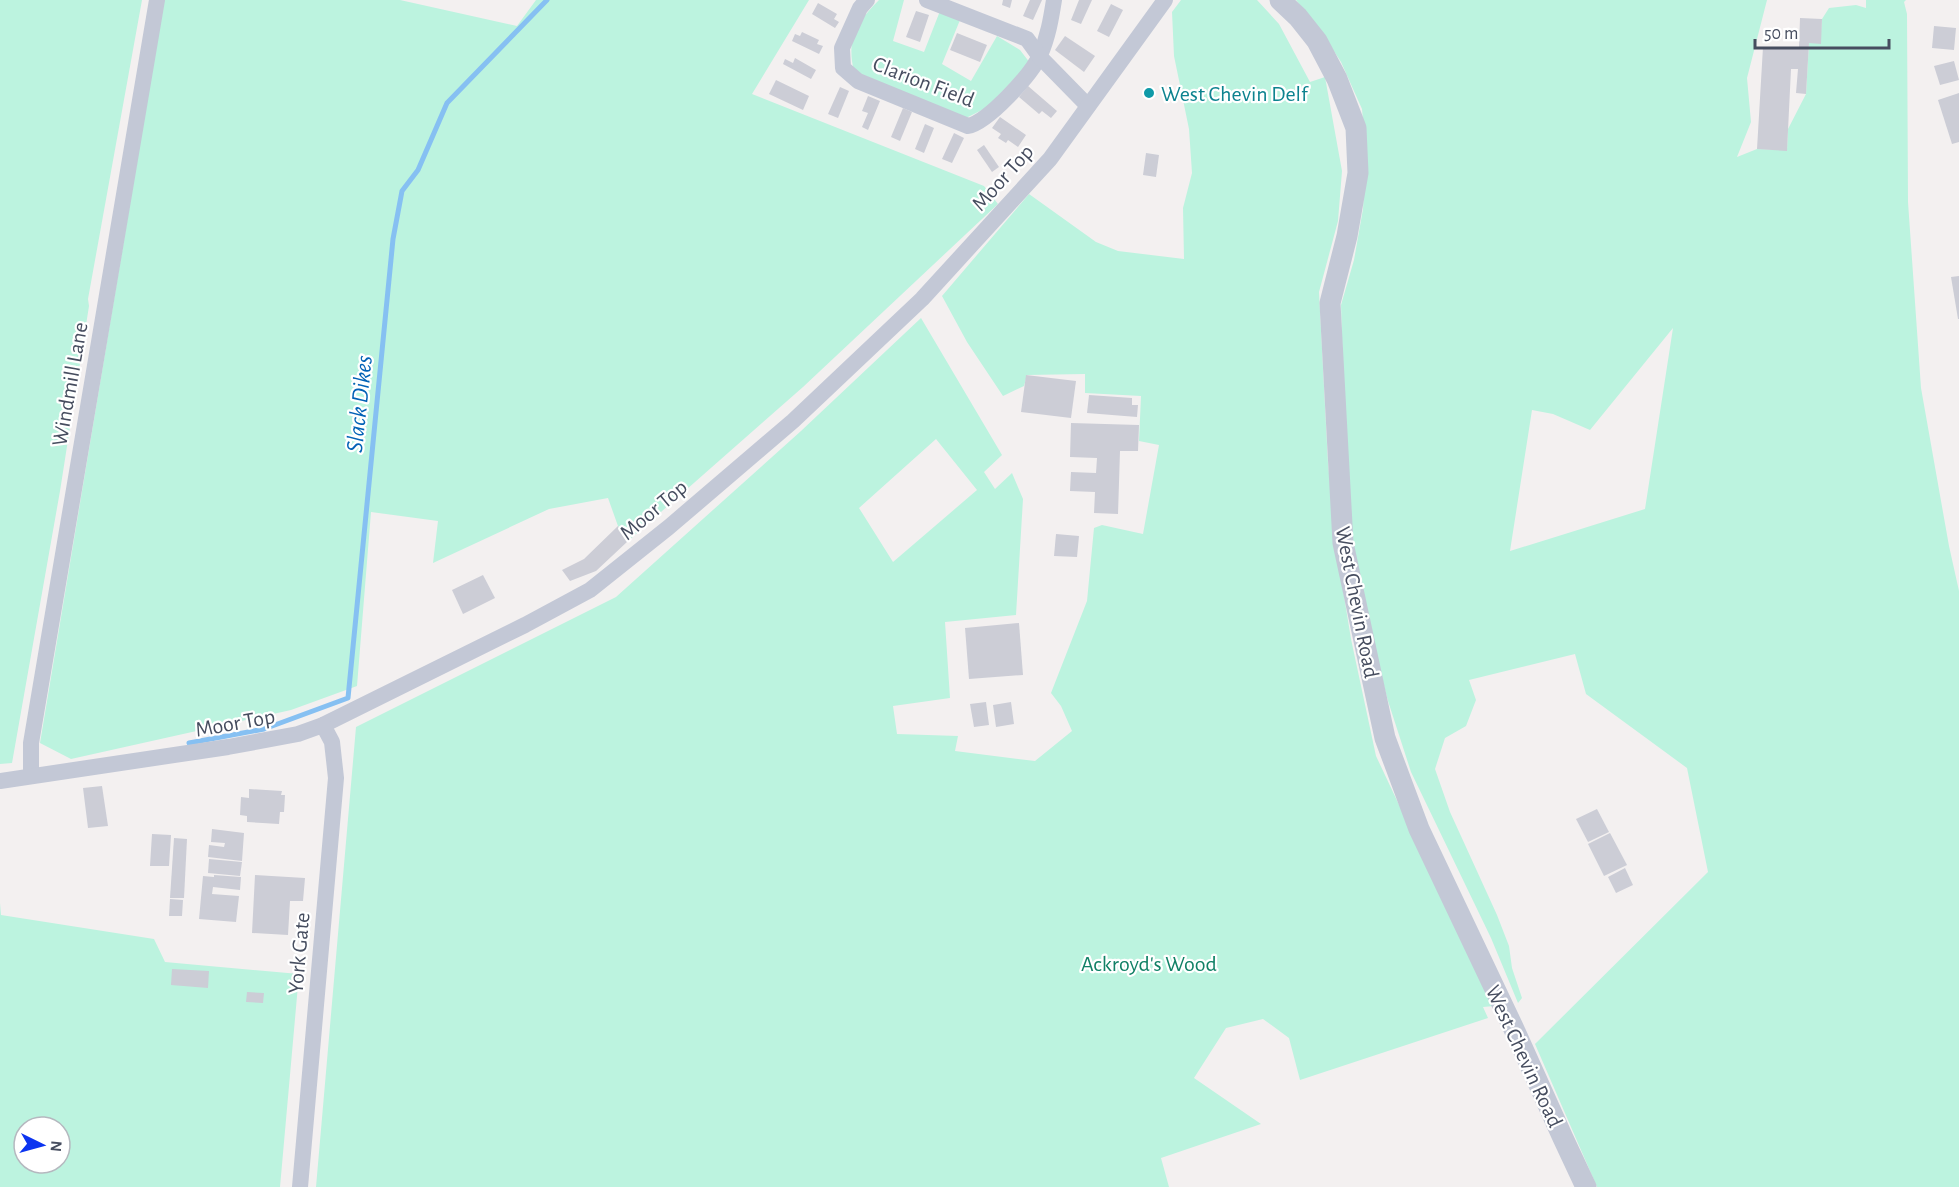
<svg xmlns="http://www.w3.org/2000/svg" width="1959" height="1187" font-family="'Alegreya Sans',sans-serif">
  <rect width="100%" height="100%" fill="#f3f0f0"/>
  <g fill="#bcf3df" fill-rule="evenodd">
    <path d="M0,0H142L88,299L89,306L60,491L12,763L0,764Z"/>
    <path d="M164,0H400L517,26L536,0H809L752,94L984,186L998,204L803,387L628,541L618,526L608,498L549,509L433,563L438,521L371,512L357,686L291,710L71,759L40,743Z"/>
    <path d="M879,0H904L893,41L924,52L940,11L960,20L942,64L971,81L997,36L1020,50L1030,63L986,108L964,119L854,71C846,40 857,22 879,0Z"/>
    <path d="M1181,0H1257L1279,24L1310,82L1325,77L1342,171L1338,221L1319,292L1328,463L1336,547L1351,639L1376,756L1494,1006L1483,1007L1488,1018L1300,1080L1289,1038L1263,1019L1226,1028L1194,1078L1261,1124L1161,1158L1169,1187H316L356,727L616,597L801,431L921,318L1002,455L984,472L995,489L1012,473L1023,499L1016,615L945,622L950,698L893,706L897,734L958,736L955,751L1035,761L1072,731L1061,706L1051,693L1087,601L1094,528L1102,525L1143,534L1159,445L1139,441L1141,396L1085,393V374L1027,375L1024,386L1003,396L967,342L942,296L1029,194L1096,242L1118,251L1184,259L1183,208L1192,173L1189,129L1174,56L1172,12ZM936,439L977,490L893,562L859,508Z"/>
    <path d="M1296,0H1767L1747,78L1751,122L1737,157L1757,149L1787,150L1788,129L1806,94L1809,43H1820L1822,19L1829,8L1856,5L1866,8V0H1906L1904,2L1907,14L1908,202L1921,388L1949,546L1959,591V1187H1597L1535,1044L1708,872L1687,768L1586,694L1575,654L1469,680L1476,700L1466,726L1445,738L1435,769L1450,812L1497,915L1509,946L1512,968L1522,998L1518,1003L1491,938L1411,772L1388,701L1357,582L1348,537L1341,305L1354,260L1363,209L1366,155L1362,109L1341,62L1322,33ZM1673,328L1645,509L1510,551L1532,410L1553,414L1590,430Z"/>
    <path d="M0,903L1,915L154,939L165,962L299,974L280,1187H0ZM24,1127H60V1163H24Z"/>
  </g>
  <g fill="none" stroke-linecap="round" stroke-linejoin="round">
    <path stroke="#86c0f2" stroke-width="5" d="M189,743L264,729L348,698L393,239L402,191L418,170L447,103L547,0"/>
  </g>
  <g fill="#cccdd6">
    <path d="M1003,0H1012L1010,8L1002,5Z"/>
    <path d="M1030,0H1042L1033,20L1023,16Z"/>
    <path d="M1079,0H1092L1081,24L1071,20Z"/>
    <path d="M818,3L837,14L834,19L839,22L835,28L812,14Z"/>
    <path d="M1111,4L1123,10L1109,37L1097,31Z"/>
    <path d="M916,11L929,15L920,42L906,37Z"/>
    <path d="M1800,18L1822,19L1821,44L1809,43L1806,94L1796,93L1798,69H1791L1787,151L1757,149L1763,47L1799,48Z"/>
    <path d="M1934,26L1956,28L1954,50L1932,48Z"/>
    <path d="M802,32L819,40L817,44L823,46L819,54L792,41L795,34L800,36Z"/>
    <path d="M957,33L987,45L980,62L950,50Z"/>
    <path d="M1065,36L1095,56L1084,72L1055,50Z"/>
    <path d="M795,58L816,70L811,79L783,64L785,59L793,63Z"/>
    <path d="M1954,61L1959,80L1940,85L1934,66Z"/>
    <path d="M776,80L809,96L803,110L769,94Z"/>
    <path d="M1028,86L1057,111L1051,118L1042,111L1039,114L1019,97Z"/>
    <path d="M840,87L849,91L838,118L828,114Z"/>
    <path d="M1959,93V142L1952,144L1938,100Z"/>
    <path d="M868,96L880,101L868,130L862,127L868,113L862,111Z"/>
    <path d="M903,108L912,112L900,141L891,137Z"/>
    <path d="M1000,117L1026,135L1018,147L1008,140L1006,143L998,138L1001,134L992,128Z"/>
    <path d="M925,124L934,128L924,153L915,149Z"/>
    <path d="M954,133L964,138L952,163L942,159Z"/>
    <path d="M984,145L999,167L992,172L977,150Z"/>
    <path d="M1146,153L1159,155L1156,177L1143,175Z"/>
    <path d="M1959,276V319H1958L1951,277Z"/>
    <path d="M1026,375L1076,381L1071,418L1021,412Z"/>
    <path d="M1089,395L1132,398V405H1138L1137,417L1087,413Z"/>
    <path d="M1071,423L1139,425L1138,451H1120L1118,514L1094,513L1095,492L1070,491L1071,472L1096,473L1097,458L1070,457Z"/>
    <path d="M618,526L628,541L596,571L570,581L562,570L584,559Z"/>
    <path d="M1056,534L1079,536L1077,557L1054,556Z"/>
    <path d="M483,575L495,598L463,614L452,590Z"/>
    <path d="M1019,623L1023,675L969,679L965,628Z"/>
    <path d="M986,702L989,725L974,727L970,704Z"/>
    <path d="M1011,702L1014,724L996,727L993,705Z"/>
    <path d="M102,786L108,826L88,828L83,788Z"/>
    <path d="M249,789L282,791L281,795H285L284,812H280L279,824L247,822V816L240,815L241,797L249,798Z"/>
    <path d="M1597,809L1609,832L1588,842L1576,819Z"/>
    <path d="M212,829L244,833L242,861L208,857L209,845L224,847L225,843L211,842Z"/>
    <path d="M1610,833L1627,865L1604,876L1588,844Z"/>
    <path d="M152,834L171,835L169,866H150Z"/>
    <path d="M174,838L187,839L184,898H170Z"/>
    <path d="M209,859L242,862L240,876L208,873Z"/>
    <path d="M1625,868L1633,885L1616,893L1608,877Z"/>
    <path d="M214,875L241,877L240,890L213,887L212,894L239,896L236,922L199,919L203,876L214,877Z"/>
    <path d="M255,875L305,878L303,901H290L288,935L252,933Z"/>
    <path d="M170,899L183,900L182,916H169Z"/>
    <path d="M172,969L209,971L208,988L171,985Z"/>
    <path d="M247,992L264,993L263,1003L246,1002Z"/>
  </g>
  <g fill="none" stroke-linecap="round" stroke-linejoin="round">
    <g stroke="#c3c8d6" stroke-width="16">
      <path d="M867,0L860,8L842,48L843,68L858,81L968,126C988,122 1032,74 1040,55C1048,37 1051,19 1054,0"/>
      <path d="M927,0L1027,39L1040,57L1088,106"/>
      <path d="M31,776V743L157,0"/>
      <path d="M0,781L228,747L298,734L323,725L525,625L590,590L669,527L793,421L922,299L1050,159L1165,0"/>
      <path d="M300,1187L336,778L332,742L323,725"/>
    </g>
    <path stroke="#c3c8d6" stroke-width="21" d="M1280,0L1298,17L1317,41L1337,79L1356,128L1358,173L1347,236L1330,303L1343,543L1385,738L1419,829L1513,1027L1563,1138L1586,1187"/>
  </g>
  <circle fill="#0f9aa8" stroke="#fff" stroke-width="2" cx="1149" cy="93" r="6"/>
  <g text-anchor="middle" stroke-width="4.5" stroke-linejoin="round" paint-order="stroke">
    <g font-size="22" fill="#464d5f" stroke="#fff">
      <text transform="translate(924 81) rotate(21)" y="8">Clarion Field</text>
      <text transform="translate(1002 177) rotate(-48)" y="8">Moor Top</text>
      <text transform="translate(69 384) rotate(-80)" y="8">Windmill Lane</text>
      <text transform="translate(653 509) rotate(-40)" y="8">Moor Top</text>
      <text transform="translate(1358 602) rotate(79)" y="8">West Chevin Road</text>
      <text transform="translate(235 722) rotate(-10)" y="8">Moor Top</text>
      <text transform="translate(298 953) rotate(-85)" y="8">York Gate</text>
      <text transform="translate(1525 1056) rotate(65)" y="8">West Chevin Road</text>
    </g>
    <g font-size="22" fill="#0d838f" stroke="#fff" text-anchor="start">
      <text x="1161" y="101">West Chevin Delf</text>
    </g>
    <g font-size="22" fill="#118166" stroke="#fff">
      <text x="1149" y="971">Ackroyd's Wood</text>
    </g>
    <g font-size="24" font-style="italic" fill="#0262b6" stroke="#fff">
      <text transform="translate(359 404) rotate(-84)" y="8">Slack Dikes</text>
    </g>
  </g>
  <g transform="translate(42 1145) rotate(95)"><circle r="28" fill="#ffffff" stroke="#b5b8bf" stroke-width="1.5"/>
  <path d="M0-4.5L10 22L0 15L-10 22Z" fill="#0c34f0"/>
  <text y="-9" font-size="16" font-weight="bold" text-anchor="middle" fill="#464d5f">N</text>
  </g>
  <path d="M1755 39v9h134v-9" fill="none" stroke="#464d5f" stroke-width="3"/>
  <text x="1764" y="39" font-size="18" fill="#464d5f" stroke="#ffffff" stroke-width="4.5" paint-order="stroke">50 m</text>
</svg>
